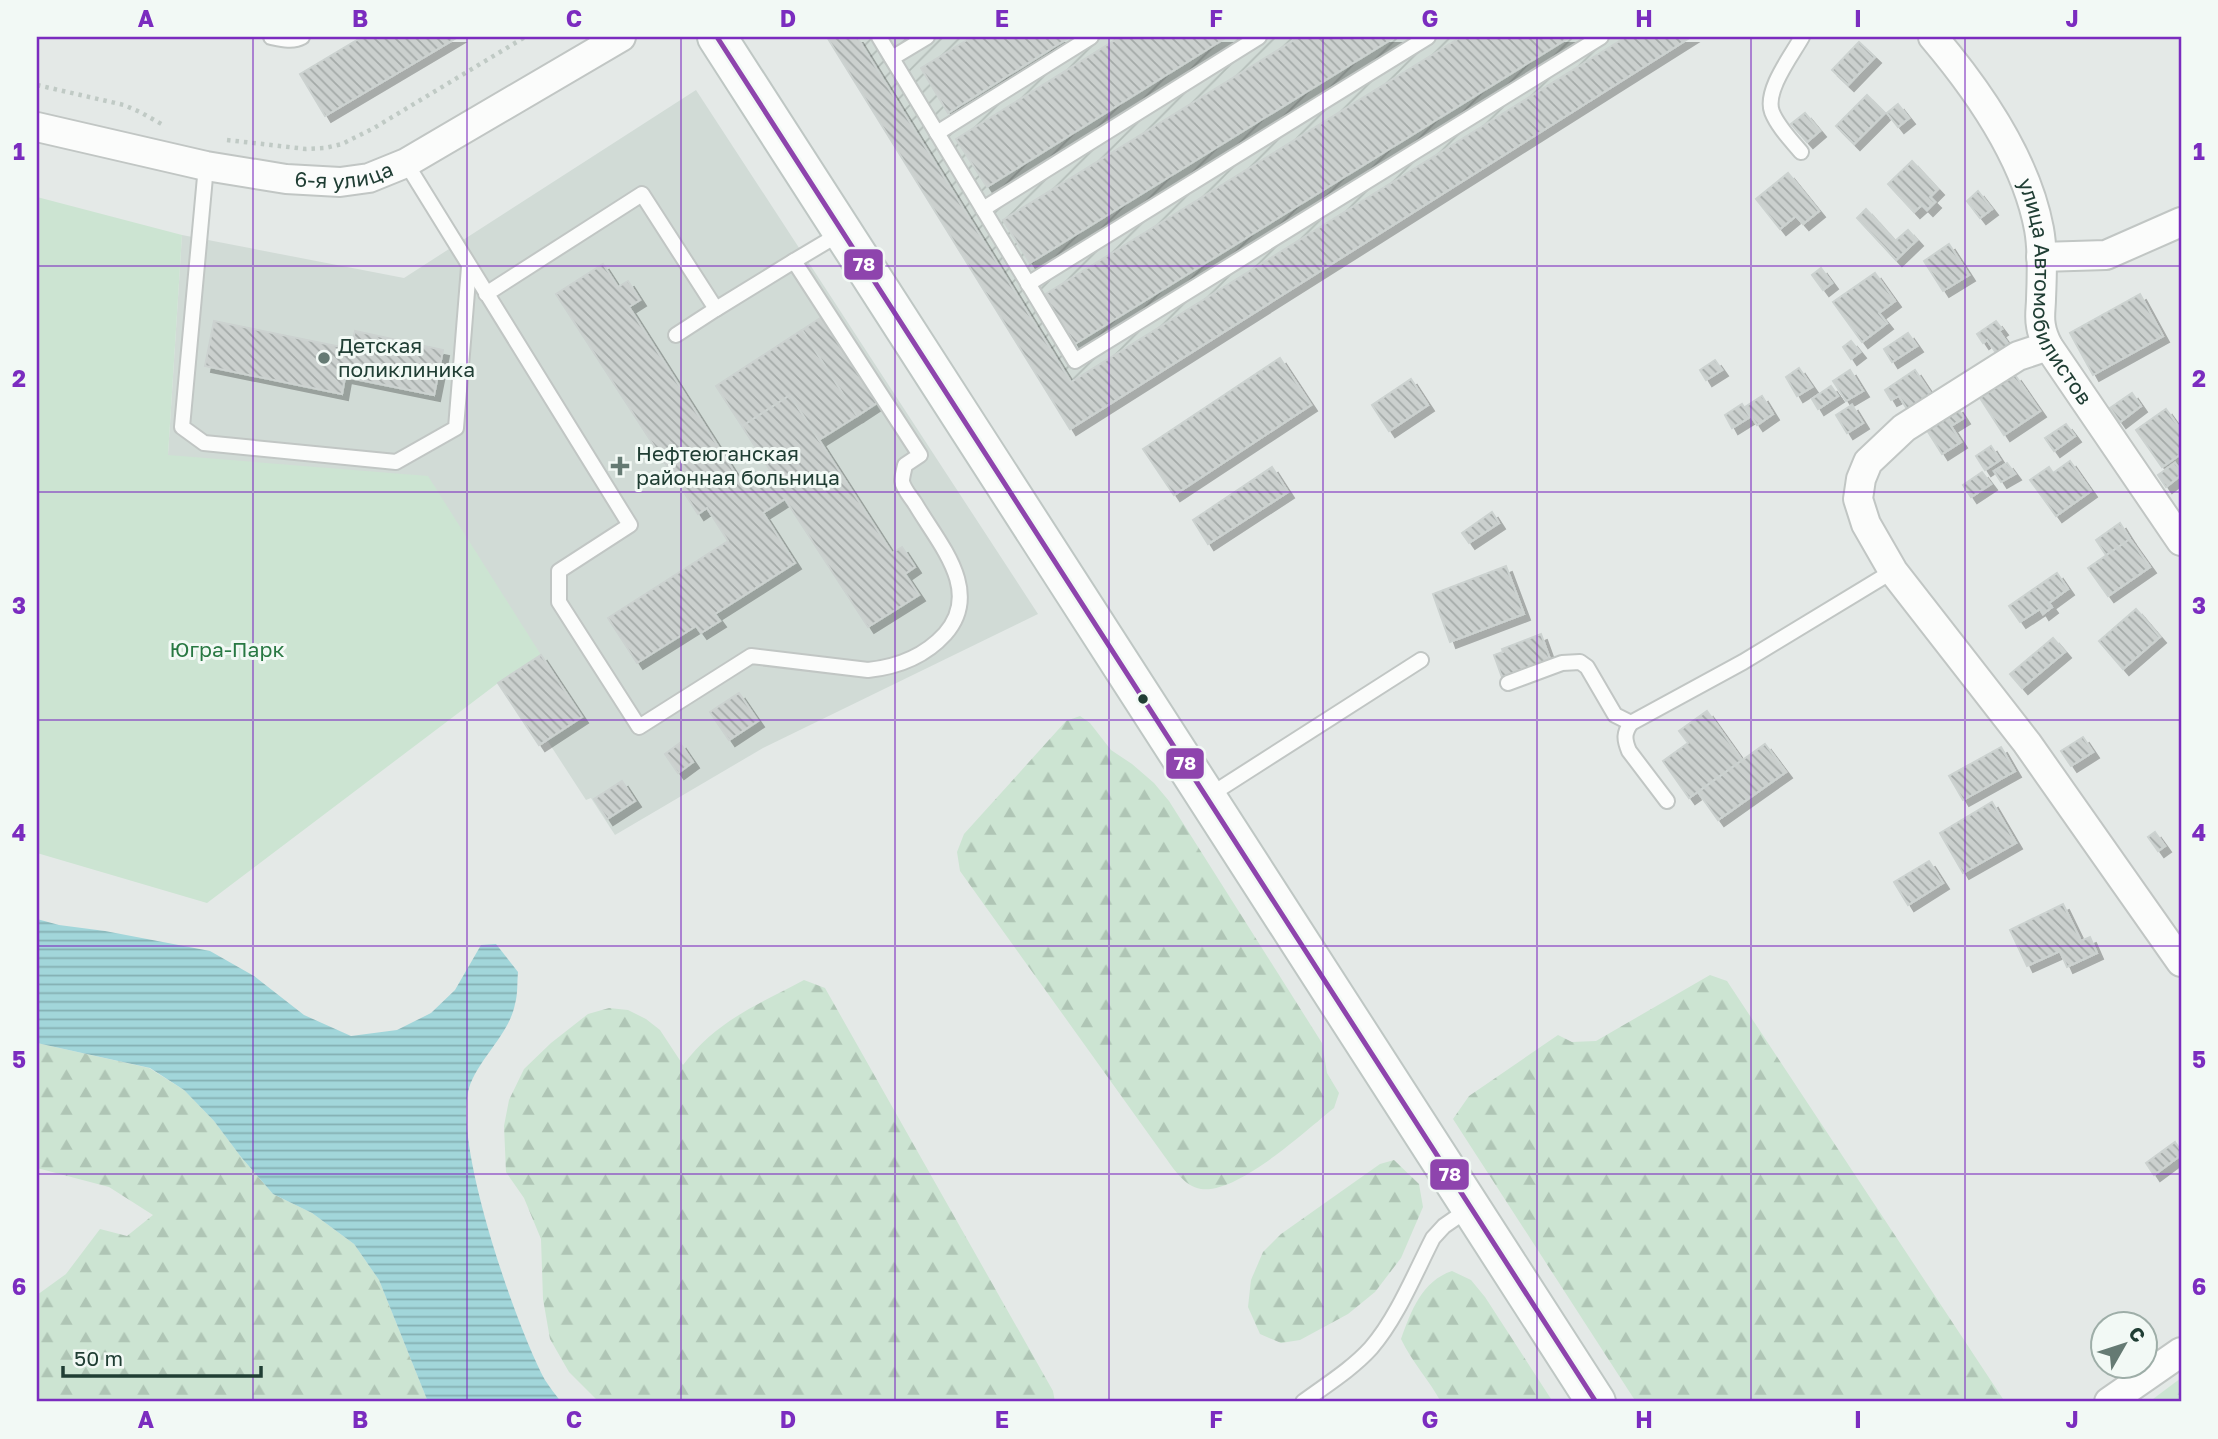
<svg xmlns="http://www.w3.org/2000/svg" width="2218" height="1439" font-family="'Golos Text',sans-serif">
  <defs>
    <pattern id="industrial-furrows" width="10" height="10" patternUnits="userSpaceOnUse" patternTransform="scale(1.75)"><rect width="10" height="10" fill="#d1dbd6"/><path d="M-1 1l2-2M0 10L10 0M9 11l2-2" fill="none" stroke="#b3bdb8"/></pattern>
    <pattern id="forest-firs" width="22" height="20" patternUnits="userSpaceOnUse" patternTransform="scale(1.75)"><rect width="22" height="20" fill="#cce4d2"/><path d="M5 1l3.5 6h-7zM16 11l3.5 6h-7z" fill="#afc5b5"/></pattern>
    <pattern id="water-rules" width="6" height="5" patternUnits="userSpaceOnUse" patternTransform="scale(1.75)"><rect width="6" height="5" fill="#a2d6da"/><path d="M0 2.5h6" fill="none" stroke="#84afb2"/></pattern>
    <pattern id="building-back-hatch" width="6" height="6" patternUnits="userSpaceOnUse" patternTransform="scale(1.75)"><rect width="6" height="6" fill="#cbd0ce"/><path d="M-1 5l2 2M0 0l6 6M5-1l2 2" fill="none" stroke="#a4aaa8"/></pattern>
    <filter id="shadow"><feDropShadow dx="6" dy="6" stdDeviation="0" flood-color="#0004"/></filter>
  </defs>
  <rect width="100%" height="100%" fill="#e4e9e7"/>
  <path fill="#d1dbd6" d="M696,90L1038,614L763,748L615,835L591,798L586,800L547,740L539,745L498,683L541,656L168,455L182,235L404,278Z"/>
  <path fill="url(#industrial-furrows)" d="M827,37H1691L1070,429Z"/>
  <g fill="url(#forest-firs)">
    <path d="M1080,716L1090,723L1111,750L1132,764L1154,783L1169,801L1322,1043L1327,1073L1339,1093L1334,1108C1305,1131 1238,1194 1201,1189C1184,1186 1174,1169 1165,1157L960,871L957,852L964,834L1066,721Z"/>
    <path d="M1710,975L1727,981L2005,1402H1636L1453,1119L1469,1096L1558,1035L1572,1042L1596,1041Z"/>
    <path d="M804,980L825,988L1053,1391L1055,1402H599L569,1372L550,1339L543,1299L541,1239L524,1198L506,1172L504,1126L509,1100L524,1069L551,1043L588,1014L609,1008L628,1010L646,1019L660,1030L683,1065C716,1021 757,1005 804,980Z"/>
    <path d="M37,1043L149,1068L184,1090L214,1121L241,1157L273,1194L312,1213L354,1244L379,1280L428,1402H37V1295L66,1274L100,1229L127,1236L153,1215L109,1187L37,1168Z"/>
    <path d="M1394,1160L1419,1184L1423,1207L1401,1258L1375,1292L1348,1314L1300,1340L1281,1343L1260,1334L1248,1307L1251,1280L1263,1252L1281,1234L1380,1164Z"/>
    <path d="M1452,1271L1471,1280L1485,1297L1553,1402H1441C1429,1380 1412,1362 1401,1339C1411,1311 1422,1281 1452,1271Z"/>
    <path d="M2181,1378V1402H2149Z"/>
  </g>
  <path fill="#cce4d2" d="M37,197L182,235L168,455L428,476L541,655L498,683L207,903L37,853Z"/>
  <path fill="url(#water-rules)" d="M37,919L59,925L105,931L210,951L254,976L304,1015L351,1036L397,1030L431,1013L455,990L481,945L496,944L518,972C517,982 518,994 515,1004C509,1035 479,1058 469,1088C452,1143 517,1329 545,1380C550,1388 556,1395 561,1402H428L379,1280L354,1244L312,1213L273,1194L241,1157L214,1121L184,1090L150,1068L37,1043Z"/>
  <g fill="url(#building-back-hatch)" stroke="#ccd2d0" stroke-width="2" filter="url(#shadow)">
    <path d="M362,37H458L325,116L300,74Z"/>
    <path d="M827,37H857L1071,382L1626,37H1691L1070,429Z"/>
    <path d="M972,37H1070L948,113L921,68Z"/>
    <path d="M1120,37H1227L987,187L956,139Z"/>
    <path d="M1299,37H1395L1030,263L1003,220Z"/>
    <path d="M1461,37H1570L1075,344L1044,295Z"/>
    <path d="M1859,42L1875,57L1848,85L1832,70Z"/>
    <path d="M1867,95L1885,113L1854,144L1836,126Z"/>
    <path d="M1898,104L1909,118L1898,127L1887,113Z"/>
    <path d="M1805,113L1820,131L1807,142L1791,124Z"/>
    <path d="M1912,161L1938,189L1930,197L1935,202L1927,210L1922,205L1914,212L1888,184Z"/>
    <path d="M1788,173L1819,211L1803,224L1796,216L1780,229L1756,199Z"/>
    <path d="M1978,191L1992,209L1980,218L1967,201Z"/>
    <path d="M1866,209L1895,241L1908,230L1917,240L1896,260L1857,218Z"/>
    <path d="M1949,244L1969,275L1943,291L1924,261Z"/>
    <path d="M603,264L618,287L628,281L640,300L629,307L744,487L770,470L742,426L790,395L892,553L902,547L915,567L905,574L919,595L868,627L785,499L763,513L795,563L715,614L720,621L701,633L696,626L637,663L608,618L728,541L707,508L698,514L556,294Z"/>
    <path d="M1821,268L1832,283L1823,290L1812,275Z"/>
    <path d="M1875,273L1895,301L1879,313L1887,323L1862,342L1833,302Z"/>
    <path d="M2140,294L2163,336L2093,375L2070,333Z"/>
    <path d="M822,317L877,403L857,416L802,330Z"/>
    <path d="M214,321L351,349L355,331L443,350L434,395L345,377L342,394L205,366Z"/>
    <path d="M1996,321L2002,329L1999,331L2011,348L1999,357L1987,340L1983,343L1977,334Z"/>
    <path d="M802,330L857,416L819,440L790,395L742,426L716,386Z"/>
    <path d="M1908,333L1917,346L1892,362L1884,349Z"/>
    <path d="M1851,341L1860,352L1851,359L1843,347Z"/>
    <path d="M1280,358L1311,405L1174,495L1143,449Z"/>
    <path d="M1715,360L1722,370L1706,380L1700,370Z"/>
    <path d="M1799,368L1812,387L1797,396L1786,377Z"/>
    <path d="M1850,370L1863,391L1846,401L1833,381Z"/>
    <path d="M1915,370L1931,394L1907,409L1899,396L1891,400L1885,390Z"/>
    <path d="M2015,375L2040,411L2004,435L1980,398Z"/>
    <path d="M1411,379L1428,405L1389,431L1372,405Z"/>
    <path d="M1831,386L1838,396L1818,409L1812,399Z"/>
    <path d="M2132,393L2141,406L2120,422L2110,408Z"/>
    <path d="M1762,396L1773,414L1757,425L1745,407Z"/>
    <path d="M1742,404L1750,417L1732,428L1725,415Z"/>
    <path d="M1852,405L1863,423L1847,433L1836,415Z"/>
    <path d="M1957,407L1964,418L1951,426L1961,442L1942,454L1925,427Z"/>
    <path d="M2166,409L2181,430V454L2162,467L2136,430Z"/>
    <path d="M2066,424L2075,436L2054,451L2045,438Z"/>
    <path d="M1991,446L2000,460L1985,470L1976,456Z"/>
    <path d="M2070,461L2091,491L2056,516L2030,480L2049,467L2053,473Z"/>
    <path d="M2007,463L2015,474L2001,482L1994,471Z"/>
    <path d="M2175,463L2181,471V475L2166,487L2158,475Z"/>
    <path d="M1272,467L1288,492L1208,544L1193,520Z"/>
    <path d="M1982,472L1991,484L1971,497L1963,485Z"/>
    <path d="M1492,512L1499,523L1469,543L1462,533Z"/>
    <path d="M2120,523L2130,539L2106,555L2096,540Z"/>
    <path d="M2130,539L2150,567L2108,596L2088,568Z"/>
    <path d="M1506,566L1524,614L1450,642L1433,594Z"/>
    <path d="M2057,573L2068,589L2049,603L2052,607L2043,614L2040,609L2020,622L2009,606Z"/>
    <path d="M2136,609L2160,637L2123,669L2099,641Z"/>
    <path d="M1541,634L1551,662L1503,680L1494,655L1503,652L1502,649Z"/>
    <path d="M2053,638L2065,652L2022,688L2010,674Z"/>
    <path d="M541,655L582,717L539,745L498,683Z"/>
    <path d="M739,693L758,721L729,740L710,712Z"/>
    <path d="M1707,711L1742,760L1689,798L1663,761L1688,743L1679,731Z"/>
    <path d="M2083,737L2093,752L2071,766L2061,751Z"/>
    <path d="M680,743L693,762L678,773L665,754Z"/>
    <path d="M1765,744L1786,772L1718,820L1698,792Z"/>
    <path d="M2001,747L2015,771L1963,800L1949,776Z"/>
    <path d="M622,781L635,801L607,819L594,799Z"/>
    <path d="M1992,802L2016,843L1963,873L1940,833Z"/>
    <path d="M2155,832L2165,846L2158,851L2148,837Z"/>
    <path d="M1929,861L1943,883L1908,905L1894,882Z"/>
    <path d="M2063,904L2081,941L2090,937L2097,953L2067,967L2060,951L2027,966L2010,930Z"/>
    <path d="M2175,1142L2181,1151V1155L2154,1175L2146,1163Z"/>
  </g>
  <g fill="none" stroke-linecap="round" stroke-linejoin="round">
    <g stroke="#c1c6c4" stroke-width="18">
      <g id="lane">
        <path d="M271,37C281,39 293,42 302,37"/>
        <path d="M879,37L1075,361L1601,37"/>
        <path d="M892,58L927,37"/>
        <path d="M937,133L1091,37"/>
        <path d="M1801,152C1791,140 1778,127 1772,112C1764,91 1792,55 1802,37"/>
        <path d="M406,163L630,525L559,571V602L639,727L751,656L868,670C897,667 925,656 945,634C983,591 939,544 916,505C912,498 903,489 902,481C902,477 904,470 905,465L920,455L794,261L716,309L642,194L486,294"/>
        <path d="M206,166L182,427L204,443L396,462L456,428L469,267"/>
        <path d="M983,209L1259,37"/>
        <path d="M794,261L841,233"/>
        <path d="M1028,284L1428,37"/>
        <path d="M676,335L716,309"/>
        <path d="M1508,683L1562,663L1580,662L1587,667L1615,715L1631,723"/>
        <path d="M1207,797L1421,660"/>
        <path d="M1667,801L1629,751C1624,739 1624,733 1631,723L1743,662L1893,571"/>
        <path d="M1303,1402C1326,1385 1352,1369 1371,1348C1397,1318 1415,1273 1433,1238L1444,1226L1470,1208"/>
      </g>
    </g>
    <g stroke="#c1c6c4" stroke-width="32">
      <g id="street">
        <path id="s1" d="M1933,37C1978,90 2026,159 2039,229C2043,251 2042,276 2041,299C2041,307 2039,317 2041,326C2042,333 2045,340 2048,346L2181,541"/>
        <path id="s2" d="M37,127L206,166L286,179L340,182L369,178L406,163L621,37"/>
        <path d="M2041,257L2106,255L2181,222"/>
        <path d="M2048,346L2018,356L1904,428L1868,462L1861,479L1858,499L1866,524L1893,571L2027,743L2181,962"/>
        <path d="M2109,1402L2181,1352"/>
      </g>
    </g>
    <g stroke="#bfc7c4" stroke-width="42">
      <path id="secondary" d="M717,37L1596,1402"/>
    </g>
    <g stroke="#c0cac5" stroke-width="4.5" stroke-dasharray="3.5 5" stroke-linecap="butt">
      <path d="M37,85L124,105L140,112L165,126"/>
      <path d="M227,140L306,149L325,148L342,144L374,128L525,37"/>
    </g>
    <use href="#lane" stroke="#fbfcfb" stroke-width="14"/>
    <use href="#street" stroke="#fbfcfb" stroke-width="28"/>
    <use href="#secondary" stroke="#fbfcfb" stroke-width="38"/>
    <g stroke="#f2f9f5" stroke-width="10">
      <path id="bus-1" d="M717,37L1596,1402"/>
    </g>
    <use href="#bus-1" stroke="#8e44ad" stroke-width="5"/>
  </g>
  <path fill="none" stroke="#7b2cbf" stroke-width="2" stroke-opacity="0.55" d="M253,37V1402M467,37V1402M681,37V1402M895,37V1402M1109,37V1402M1323,37V1402M1537,37V1402M1751,37V1402M1965,37V1402M37,266H2181M37,492H2181M37,720H2181M37,946H2181M37,1174H2181"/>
  <g fill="#657a73" stroke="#f2f9f5" stroke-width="2.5">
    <circle cx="324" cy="358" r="7"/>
    <path d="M616.5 455.5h7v7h7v7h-7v7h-7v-7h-7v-7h7z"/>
  </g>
  <circle fill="#203e34" stroke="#f2f9f5" stroke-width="2.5" cx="1143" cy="699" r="6"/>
  <g text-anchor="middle" stroke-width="6" stroke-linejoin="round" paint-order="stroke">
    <g font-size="21" fill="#203e34" stroke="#f2f9f5">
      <text dy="7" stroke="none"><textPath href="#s2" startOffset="313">6-я улица</textPath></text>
      <text dy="7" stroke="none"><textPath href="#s1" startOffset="289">улица Автомобилистов</textPath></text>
    </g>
    <g font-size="21" fill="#203e34" stroke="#f2f9f5" text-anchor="start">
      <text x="338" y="353">Детская<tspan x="338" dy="24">поликлиника</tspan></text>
      <text x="636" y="461">Нефтеюганская<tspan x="636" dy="24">районная больница</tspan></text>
    </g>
    <g font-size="21" fill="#287842" stroke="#f2f9f5">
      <text x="227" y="657">Югра-Парк</text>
    </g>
  </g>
  <g stroke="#f2f9f5" stroke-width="2.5">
    <rect x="843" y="248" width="41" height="33" rx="7" fill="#8e44ad"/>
    <rect x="1165" y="747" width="40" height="33" rx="7" fill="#8e44ad"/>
    <rect x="1429" y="1158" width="41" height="33" rx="7" fill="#8e44ad"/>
  </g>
  <g font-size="19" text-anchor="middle" font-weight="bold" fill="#fff">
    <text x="864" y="271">78</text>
    <text x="1185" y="770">78</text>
    <text x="1450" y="1181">78</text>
  </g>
  <rect width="2218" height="1439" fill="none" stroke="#f2f9f5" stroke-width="77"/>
  <g transform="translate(2124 1345) rotate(51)"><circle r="33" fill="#f2f9f5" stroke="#9eaea8" stroke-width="2"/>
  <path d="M0-5L12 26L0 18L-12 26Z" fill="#657a73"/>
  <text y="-10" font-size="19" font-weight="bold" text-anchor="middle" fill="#203e34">С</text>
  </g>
  <path d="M63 1366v10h198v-10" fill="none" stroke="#203e34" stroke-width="3.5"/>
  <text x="74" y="1366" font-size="21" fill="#203e34" stroke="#f2f9f5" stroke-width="5" paint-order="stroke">50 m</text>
  <rect x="38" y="38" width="2142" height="1362" fill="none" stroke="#7b2cbf" stroke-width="2.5"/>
  <g font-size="23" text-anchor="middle" font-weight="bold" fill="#7b2cbf">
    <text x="146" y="27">A</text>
    <text x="360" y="27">B</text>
    <text x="574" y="27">C</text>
    <text x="788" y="27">D</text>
    <text x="1002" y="27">E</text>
    <text x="1216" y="27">F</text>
    <text x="1430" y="27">G</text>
    <text x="1644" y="27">H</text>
    <text x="1858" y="27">I</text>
    <text x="2072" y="27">J</text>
    <text x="19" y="160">1</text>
    <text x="2199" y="160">1</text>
    <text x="19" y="387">2</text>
    <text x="2199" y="387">2</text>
    <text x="19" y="614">3</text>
    <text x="2199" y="614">3</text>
    <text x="19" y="841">4</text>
    <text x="2199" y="841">4</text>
    <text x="19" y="1068">5</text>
    <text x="2199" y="1068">5</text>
    <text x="19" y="1295">6</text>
    <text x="2199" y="1295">6</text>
    <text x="146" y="1428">A</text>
    <text x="360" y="1428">B</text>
    <text x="574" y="1428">C</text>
    <text x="788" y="1428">D</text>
    <text x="1002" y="1428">E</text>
    <text x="1216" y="1428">F</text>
    <text x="1430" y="1428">G</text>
    <text x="1644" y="1428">H</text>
    <text x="1858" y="1428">I</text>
    <text x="2072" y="1428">J</text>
  </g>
</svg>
